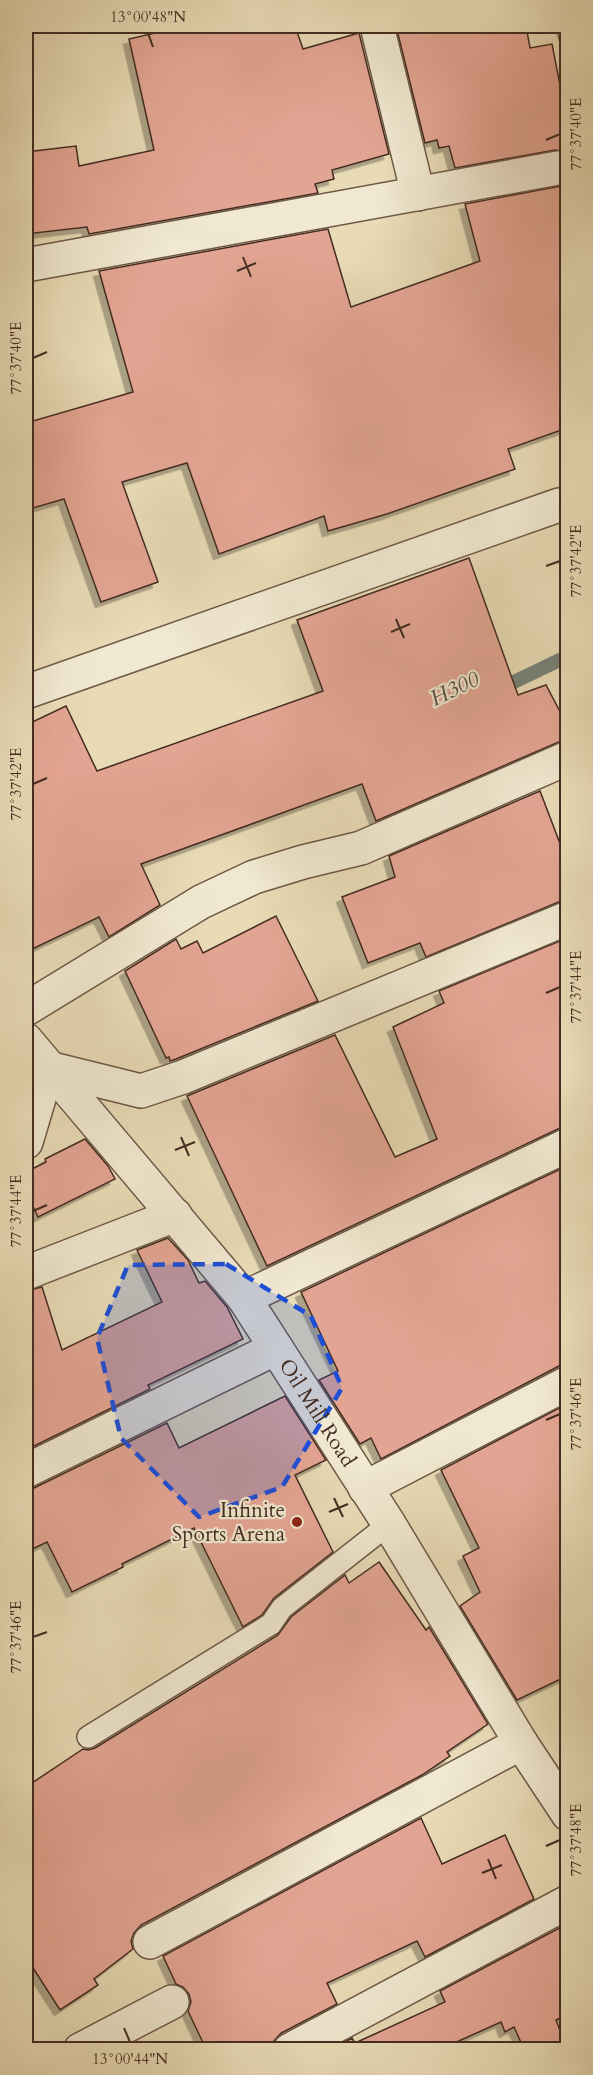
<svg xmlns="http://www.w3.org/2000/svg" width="593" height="2075" font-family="Cardo,serif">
  <defs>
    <filter id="shadow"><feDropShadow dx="-5.5" dy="5.5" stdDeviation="0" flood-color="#0004"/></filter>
  </defs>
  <rect width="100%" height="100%" fill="#e8dbb6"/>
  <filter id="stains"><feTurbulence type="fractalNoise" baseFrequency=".00333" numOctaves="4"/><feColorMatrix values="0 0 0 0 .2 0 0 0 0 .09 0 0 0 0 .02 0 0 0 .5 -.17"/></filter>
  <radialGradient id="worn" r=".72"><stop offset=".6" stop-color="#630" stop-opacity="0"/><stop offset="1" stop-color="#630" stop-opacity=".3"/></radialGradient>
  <path fill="#b6c08d" stroke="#7d7658" stroke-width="1.5" d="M555,26H567V66Z"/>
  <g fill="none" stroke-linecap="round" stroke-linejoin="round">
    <path stroke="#768277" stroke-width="14" d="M499,689L568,656"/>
  </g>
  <g fill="#e3a593" stroke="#442c22" stroke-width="1.5" filter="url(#shadow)">
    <path d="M185,26H295L303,49L359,33L389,154L332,170L334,179L315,184L318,193L89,234L87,227L26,234V152L76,146L79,166L154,150L129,39Z"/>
    <path d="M396,26H526L530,48L552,44L567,121V152L555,150L455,168L449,146L439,148L437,140L425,143Z"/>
    <path d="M567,184V428L508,449L515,469L387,514L328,531L324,516L219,554L187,463L122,482L158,582L101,602L64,499L26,510V423L133,392L99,271L328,229L351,307L480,261L465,204L561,186Z"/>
    <path d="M469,558L518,695L546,685L567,725V740L561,741L376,821L362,784L141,864L160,905L109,937L99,917L26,952V725L66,706L97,771L323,691L297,620Z"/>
    <path d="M540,791L567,862V900L561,901L426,957L420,943L368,963L342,897L395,877L389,856Z"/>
    <path d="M276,916L318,1001L176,1059L170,1061L169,1057L166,1058L125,971L176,939L181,949L197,941L203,953Z"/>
    <path d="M567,938V1127L560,1128L267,1266L187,1096L335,1035L395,1157L437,1139L393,1027L444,1003L439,991Z"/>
    <path d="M85,1139L108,1166L115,1179L38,1217L26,1192V1172L46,1162L45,1159Z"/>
    <path d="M567,1166V1364L559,1366L381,1459L371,1438L360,1444L319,1380L338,1371L301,1292Z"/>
    <path d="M168,1238L188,1260L199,1283L205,1281L227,1307L243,1339L148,1385L150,1389L26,1450V1291L42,1287L62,1350L162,1302L137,1250Z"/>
    <path d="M285,1396L326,1460L295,1475L333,1552L274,1598L262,1615L243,1627L194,1528L122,1564L123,1567L72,1592L47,1542L26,1552V1490L34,1488L167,1423L179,1448Z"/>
    <path d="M567,1404V1676L517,1700L460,1606L480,1592L463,1556L479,1548L441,1470Z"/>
    <path d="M379,1562L426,1630L429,1627L488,1724L447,1752L450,1756L422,1775L141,1925L134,1933L131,1941L133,1949L94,1979L98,1985L60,2010L26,1957V1787L83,1749L88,1750L95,1748L278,1635L291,1617L345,1575L349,1583Z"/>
    <path d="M421,1818L442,1864L505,1835L534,1899L425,1957L417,1941L327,1983L337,2004L281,2033L274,2041L271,2049H206L188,2011L191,2002L189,1994L183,1987L176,1984L163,1956Z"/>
    <path d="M567,1924V2015L556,2020L567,2049H524L514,2027L505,2032L501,2022L441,2049H331L352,2038L355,2043L445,2002L440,1991Z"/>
  </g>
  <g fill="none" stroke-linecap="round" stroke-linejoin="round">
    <g stroke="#6d5847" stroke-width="24">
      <path id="service" d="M88,1737L271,1624L282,1608L389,1524"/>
    </g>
    <g stroke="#6d5847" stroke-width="36">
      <g id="minor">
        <path d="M377,26L418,194"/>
        <path d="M26,265L558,168"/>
        <path d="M26,692L559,505"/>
        <path d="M26,1009L201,902L254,877L303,862L361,848L568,758"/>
        <path d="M26,1142L48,1068L141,1091L183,1077L568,918"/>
        <path d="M26,1273L175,1215"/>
        <path d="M244,1298L568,1145"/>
        <path d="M26,1471L276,1348"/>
        <path d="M365,1488L568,1383"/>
        <path d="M150,1942L521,1743"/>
        <path d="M80,2050L172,2002"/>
        <path d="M290,2050L568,1902"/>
      </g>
    </g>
    <g stroke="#6d5847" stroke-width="36">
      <g id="tertiary">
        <path id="s1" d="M26,1040L244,1298L389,1524L521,1743L568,1814"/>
      </g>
    </g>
    <use href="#service" stroke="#f0e8d0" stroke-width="21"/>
    <use href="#minor" stroke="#f0e8d0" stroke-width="33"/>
    <use href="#tertiary" stroke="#f0e8d0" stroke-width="33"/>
  </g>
  <path fill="#1d4ed8" fill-opacity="0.2" stroke="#1d4ed8" stroke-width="4.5" stroke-dasharray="12 8" stroke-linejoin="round" d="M226,1264L311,1316L342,1388L282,1487L199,1517L121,1438L97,1338L128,1265Z"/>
  <path fill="none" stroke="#442c22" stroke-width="2" d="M148,33L153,47M546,140L560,134M243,257L251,277M237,271L256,263M33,358L47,352M546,566L560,561M396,619L404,638M391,632L410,624M33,784L47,778M546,993L560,987M181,1137L189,1156M175,1150L195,1142M33,1211L47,1205M546,1420L560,1414M334,1498L343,1517M329,1512L348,1504M33,1637L47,1632M546,1846L560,1840M488,1859L496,1879M482,1873L502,1865M124,2028L130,2042"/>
  <circle fill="#8f2418" stroke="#f0e8d0" stroke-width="2" cx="297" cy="1522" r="6"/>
  <g text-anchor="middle" stroke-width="4.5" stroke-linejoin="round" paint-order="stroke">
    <g font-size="21" fill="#442c22" stroke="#f0e8d0">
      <text dy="7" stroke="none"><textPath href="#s1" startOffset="474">Oil Mill Road</textPath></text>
    </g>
    <g font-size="21" fill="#442c22" stroke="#f0e8d0" text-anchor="end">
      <text x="285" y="1517">Infinite<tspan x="285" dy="24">Sports Arena</tspan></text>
    </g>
    <g font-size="22" font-style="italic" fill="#55493e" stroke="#f0e8d0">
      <text transform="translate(454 688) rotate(-26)" y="8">H300</text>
    </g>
  </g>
  <rect width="593" height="2075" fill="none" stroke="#e8dbb6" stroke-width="66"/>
  <rect x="33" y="33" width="527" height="2009" fill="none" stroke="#442c22" stroke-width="2"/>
  <g font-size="15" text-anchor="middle" fill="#442c22">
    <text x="148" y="22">13°00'48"N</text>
    <text transform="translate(576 134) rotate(-90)" y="5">77°37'40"E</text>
    <text transform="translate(16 358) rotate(-90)" y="5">77°37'40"E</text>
    <text transform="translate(576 561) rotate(-90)" y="5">77°37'42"E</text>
    <text transform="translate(16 784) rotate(-90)" y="5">77°37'42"E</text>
    <text transform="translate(576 987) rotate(-90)" y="5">77°37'44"E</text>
    <text transform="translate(16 1211) rotate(-90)" y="5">77°37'44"E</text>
    <text transform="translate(576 1414) rotate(-90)" y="5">77°37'46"E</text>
    <text transform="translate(16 1637) rotate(-90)" y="5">77°37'46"E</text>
    <text transform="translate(576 1840) rotate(-90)" y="5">77°37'48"E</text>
    <text x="130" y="2064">13°00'44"N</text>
  </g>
  <rect width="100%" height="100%" filter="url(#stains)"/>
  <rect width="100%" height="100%" fill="url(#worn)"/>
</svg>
